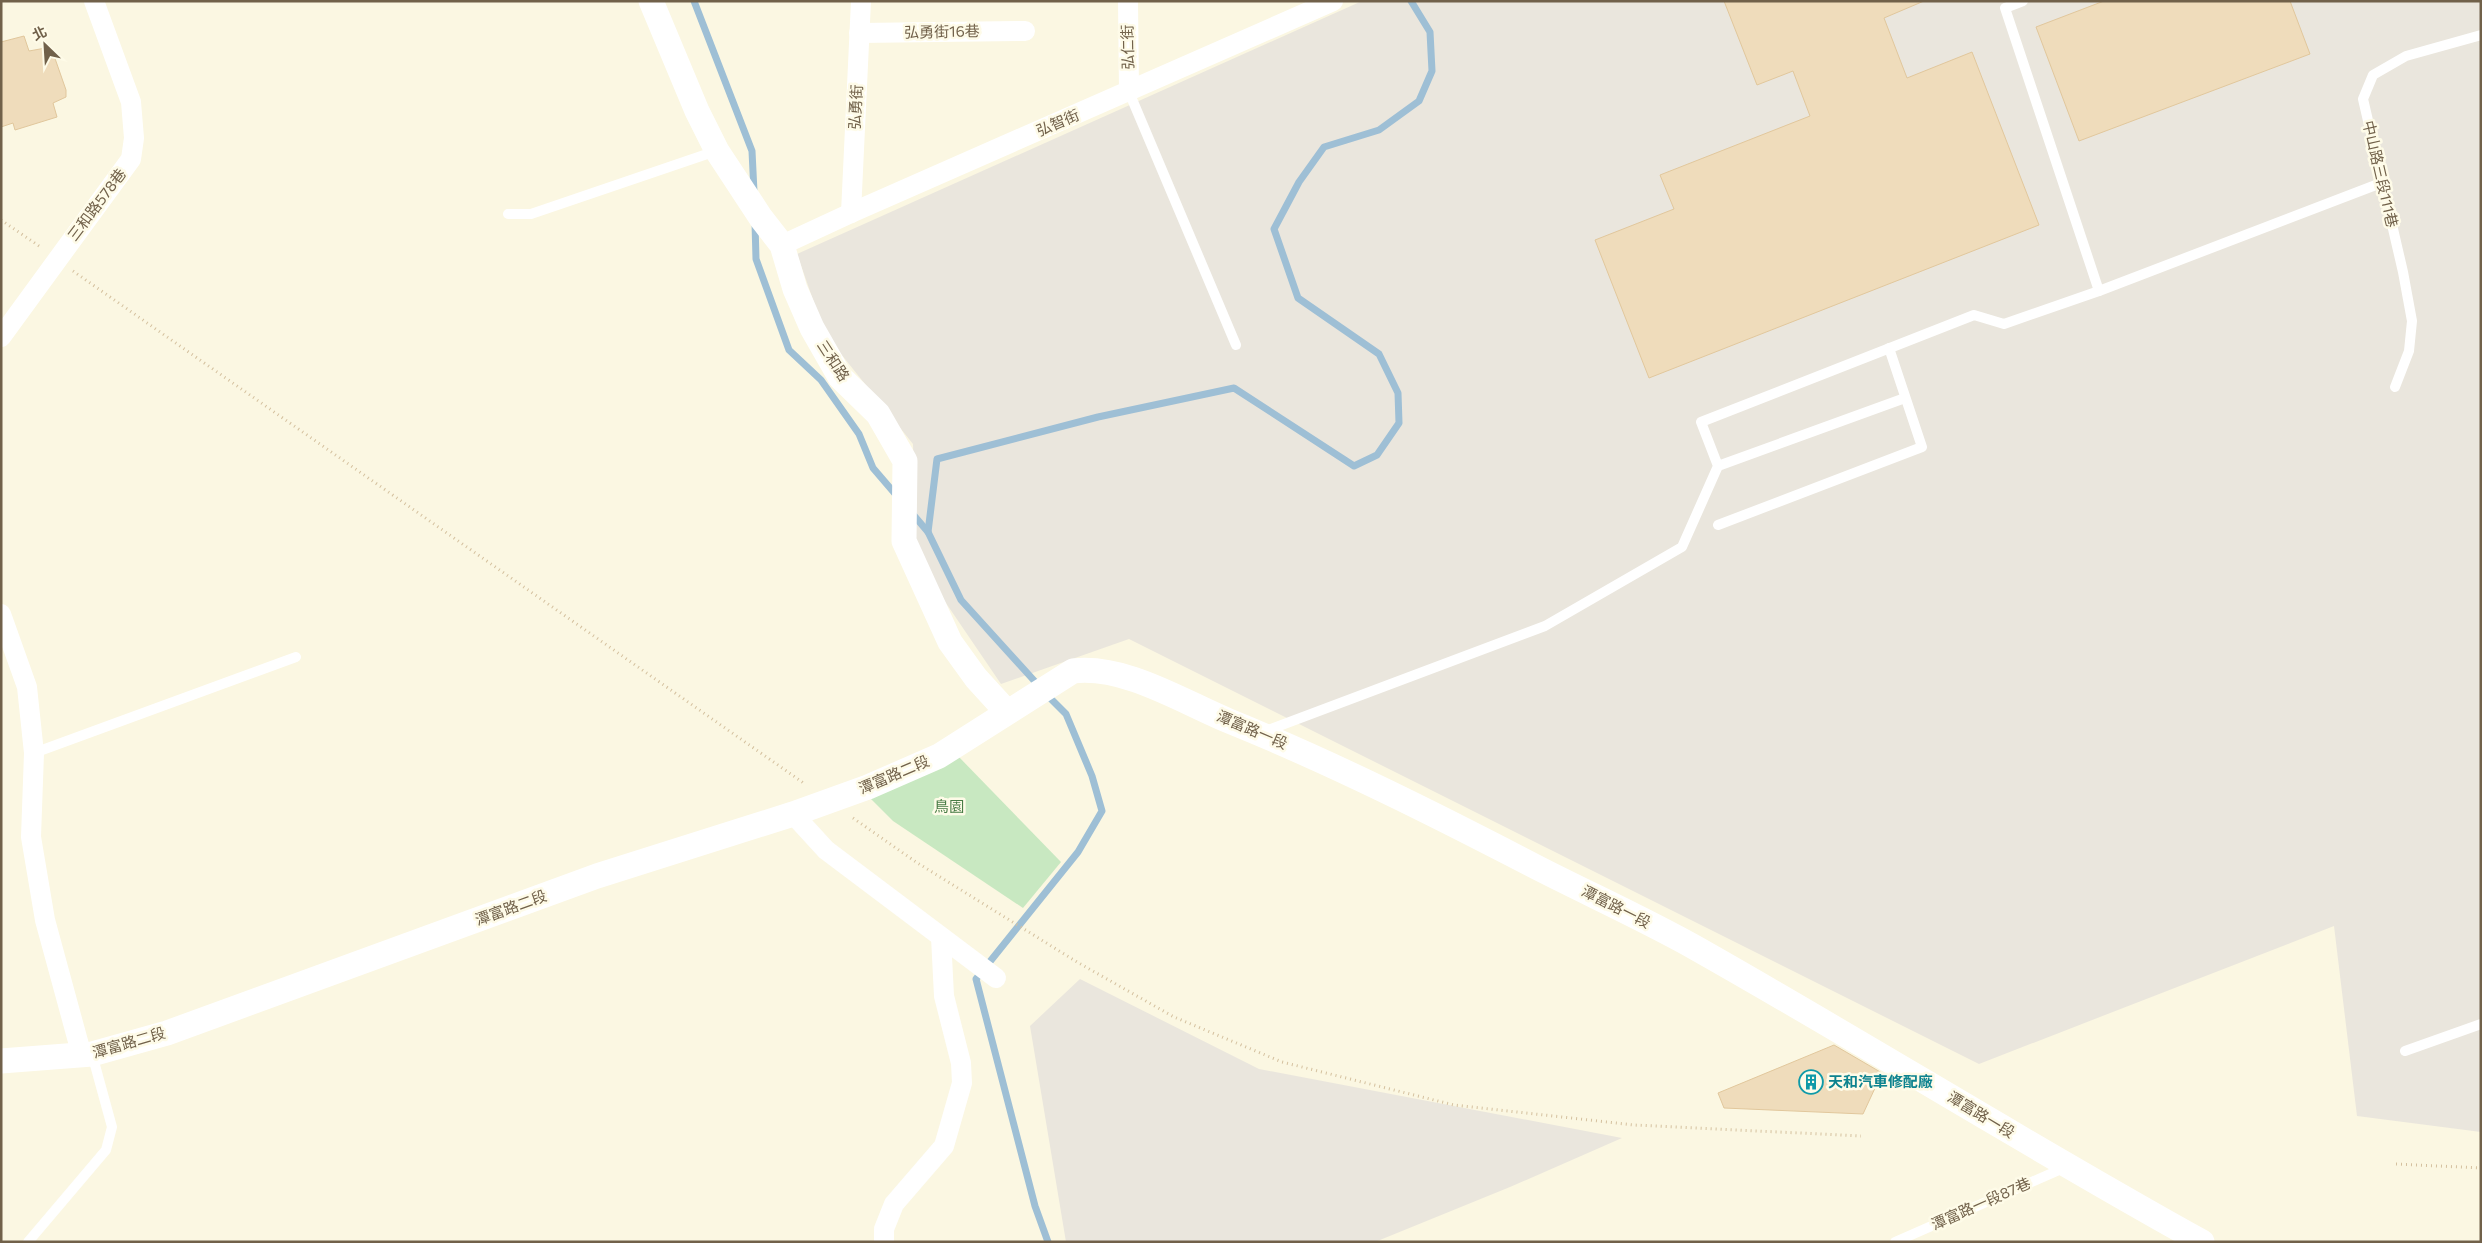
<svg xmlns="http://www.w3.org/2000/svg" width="2482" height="1243" font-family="Commissioner,'Noto Sans TC',sans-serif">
  <rect width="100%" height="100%" fill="#fbf7e2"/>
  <g fill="#eae6dd">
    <path d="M1362,1H2481V1132L2357,1116L2334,926L1979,1064L1129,639L1001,684L916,559L913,444L825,334L797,254Z"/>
    <path d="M1080,979L1259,1069L1622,1138L1510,1187L1375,1242H1066L1030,1026Z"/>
  </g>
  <path fill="#c8e8c1" d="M958,756L1061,862L1023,908L893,821L868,796Z"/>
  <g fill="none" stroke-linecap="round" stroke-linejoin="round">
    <g stroke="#9ebfd5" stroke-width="7">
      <path d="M694,1L752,151L754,192"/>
      <path d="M755,223L756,259L789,350L821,380L859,434L873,468L897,496"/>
      <path d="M911,512L928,532"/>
      <path d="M1039,686L961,600L928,532L937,459L1098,417L1234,388L1354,466L1377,455L1399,423L1398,393L1379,354L1298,298L1274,229L1299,182L1324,147L1379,130L1419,101L1432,71L1430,32L1411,1"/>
      <path d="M1046,694L1066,714L1092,776L1102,811L1078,852L976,979L1035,1206L1048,1242"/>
    </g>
  </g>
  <g fill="#efdcbb" stroke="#e1c79c">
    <path d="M1724,1H1924L1884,18L1907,78L1972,52L2039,225L1649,378L1595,240L1674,209L1660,175L1810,116L1793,71L1757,85Z"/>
    <path d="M2104,1H2290L2310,54L2079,141L2036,27Z"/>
    <path d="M24,36L29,51L51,47L66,90V97L53,103L57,117L15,130L13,123L1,127V42Z"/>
    <path d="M1834,1045L1882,1073L1863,1114L1724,1108L1718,1093Z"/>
  </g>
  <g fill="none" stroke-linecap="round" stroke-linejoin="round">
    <g stroke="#d4c09e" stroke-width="3" stroke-dasharray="1 4" stroke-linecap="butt">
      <path d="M1,220L42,248"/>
      <path d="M73,271L805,784"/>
      <path d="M853,818L916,862L1077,962L1174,1017L1282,1062L1454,1105L1634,1125L1861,1136"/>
      <path d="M2396,1164L2481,1168"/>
    </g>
    <g stroke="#fff" stroke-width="10">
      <path d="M2023,1L2005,8L2099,291L2381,183"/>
      <path d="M1129,92L1236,345"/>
      <path d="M508,214H531L716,151"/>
      <path d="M2395,387L2409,351L2412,321L2403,272L2363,99L2373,75L2406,56L2481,35"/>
      <path d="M1718,466L1905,398"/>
      <path d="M1718,525L1922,447L1889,348"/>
      <path d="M1263,732L1545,626L1682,547L1718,466L1701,422L1974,315L2004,324L2099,291"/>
      <path d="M34,753L296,657"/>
      <path d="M2405,1051L2481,1024"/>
      <path d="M28,1242L106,1150L112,1127L92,1054"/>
      <path d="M1895,1242L2066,1167"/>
    </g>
    <g stroke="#fff" stroke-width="20">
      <path d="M1128,1L1129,92"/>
      <path d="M859,33L1025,31"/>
      <path d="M851,213L861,1"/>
      <path d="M782,245L851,213L1333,1"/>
      <path d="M1,337L131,159L134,138L131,102L94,1"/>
      <path d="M1,614L27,687L34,753L31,837L45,920L82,1056"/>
      <path d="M793,814L826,850L996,978"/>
      <path d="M884,1242V1229L894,1204L944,1146L962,1083L961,1063L944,996L941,937"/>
    </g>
    <g stroke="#fff" stroke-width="25">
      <path d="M651,1L697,111L717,151L761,218L782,245L795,289L812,328L840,377L878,414L905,461L904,541L950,642L976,678L1007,712"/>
      <path d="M1,1061L92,1054L167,1033L597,876L793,814L868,787L939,756L1073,671C1125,665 1181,701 1229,721C1335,764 1438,816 1540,869C1591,895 1644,919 1694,947C1864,1043 2030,1147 2202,1242"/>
    </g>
  </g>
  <defs>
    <g id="building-ring" transform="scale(1.25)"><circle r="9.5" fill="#fefbe8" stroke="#0f9aa8" stroke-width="1.5"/><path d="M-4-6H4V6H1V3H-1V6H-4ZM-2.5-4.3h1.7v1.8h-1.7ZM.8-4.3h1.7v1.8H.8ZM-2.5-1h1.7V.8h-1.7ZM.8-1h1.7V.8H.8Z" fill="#0f9aa8"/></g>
  </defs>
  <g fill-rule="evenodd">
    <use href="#building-ring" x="1811" y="1082"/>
  </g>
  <g text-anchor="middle" stroke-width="5" stroke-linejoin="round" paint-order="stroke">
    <g font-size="15" fill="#71614a" stroke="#fefbe8">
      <text transform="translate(942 32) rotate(-1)" y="5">弘勇街16巷</text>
      <text transform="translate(1128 47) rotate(-91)" y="5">弘仁街</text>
      <text transform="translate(856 107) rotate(-87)" y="5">弘勇街</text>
      <text transform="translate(1058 123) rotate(-23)" y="5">弘智街</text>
      <text transform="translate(2380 174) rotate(77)" y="5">中山路三段111巷</text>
      <text transform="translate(97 205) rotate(-53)" y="5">三和路578巷</text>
      <text transform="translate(833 361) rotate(57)" y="5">三和路</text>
      <text transform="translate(1252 730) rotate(23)" y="5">潭富路一段</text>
      <text transform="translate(894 775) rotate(-23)" y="5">潭富路二段</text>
      <text transform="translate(1616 907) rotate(27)" y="5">潭富路一段</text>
      <text transform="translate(511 908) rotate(-20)" y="5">潭富路二段</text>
      <text transform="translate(129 1043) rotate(-16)" y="5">潭富路二段</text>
      <text transform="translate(1981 1115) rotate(31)" y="5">潭富路一段</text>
      <text transform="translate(1981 1204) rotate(-24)" y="5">潭富路一段87巷</text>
    </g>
    <g font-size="15" fill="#487c45" stroke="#fefbe8">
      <text x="949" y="812">鳥園</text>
    </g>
    <g font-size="15" font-weight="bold" fill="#0d838f" stroke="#fefbe8" text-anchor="start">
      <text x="1828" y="1087">天和汽車修配廠</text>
    </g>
  </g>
  <rect width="2482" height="1243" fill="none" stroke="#71614a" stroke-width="5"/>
  <g transform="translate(45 45) rotate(335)" stroke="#fefbe8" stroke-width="4" paint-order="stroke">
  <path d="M0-4L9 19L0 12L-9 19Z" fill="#71614a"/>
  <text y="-8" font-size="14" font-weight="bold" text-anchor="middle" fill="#71614a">北</text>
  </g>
</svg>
